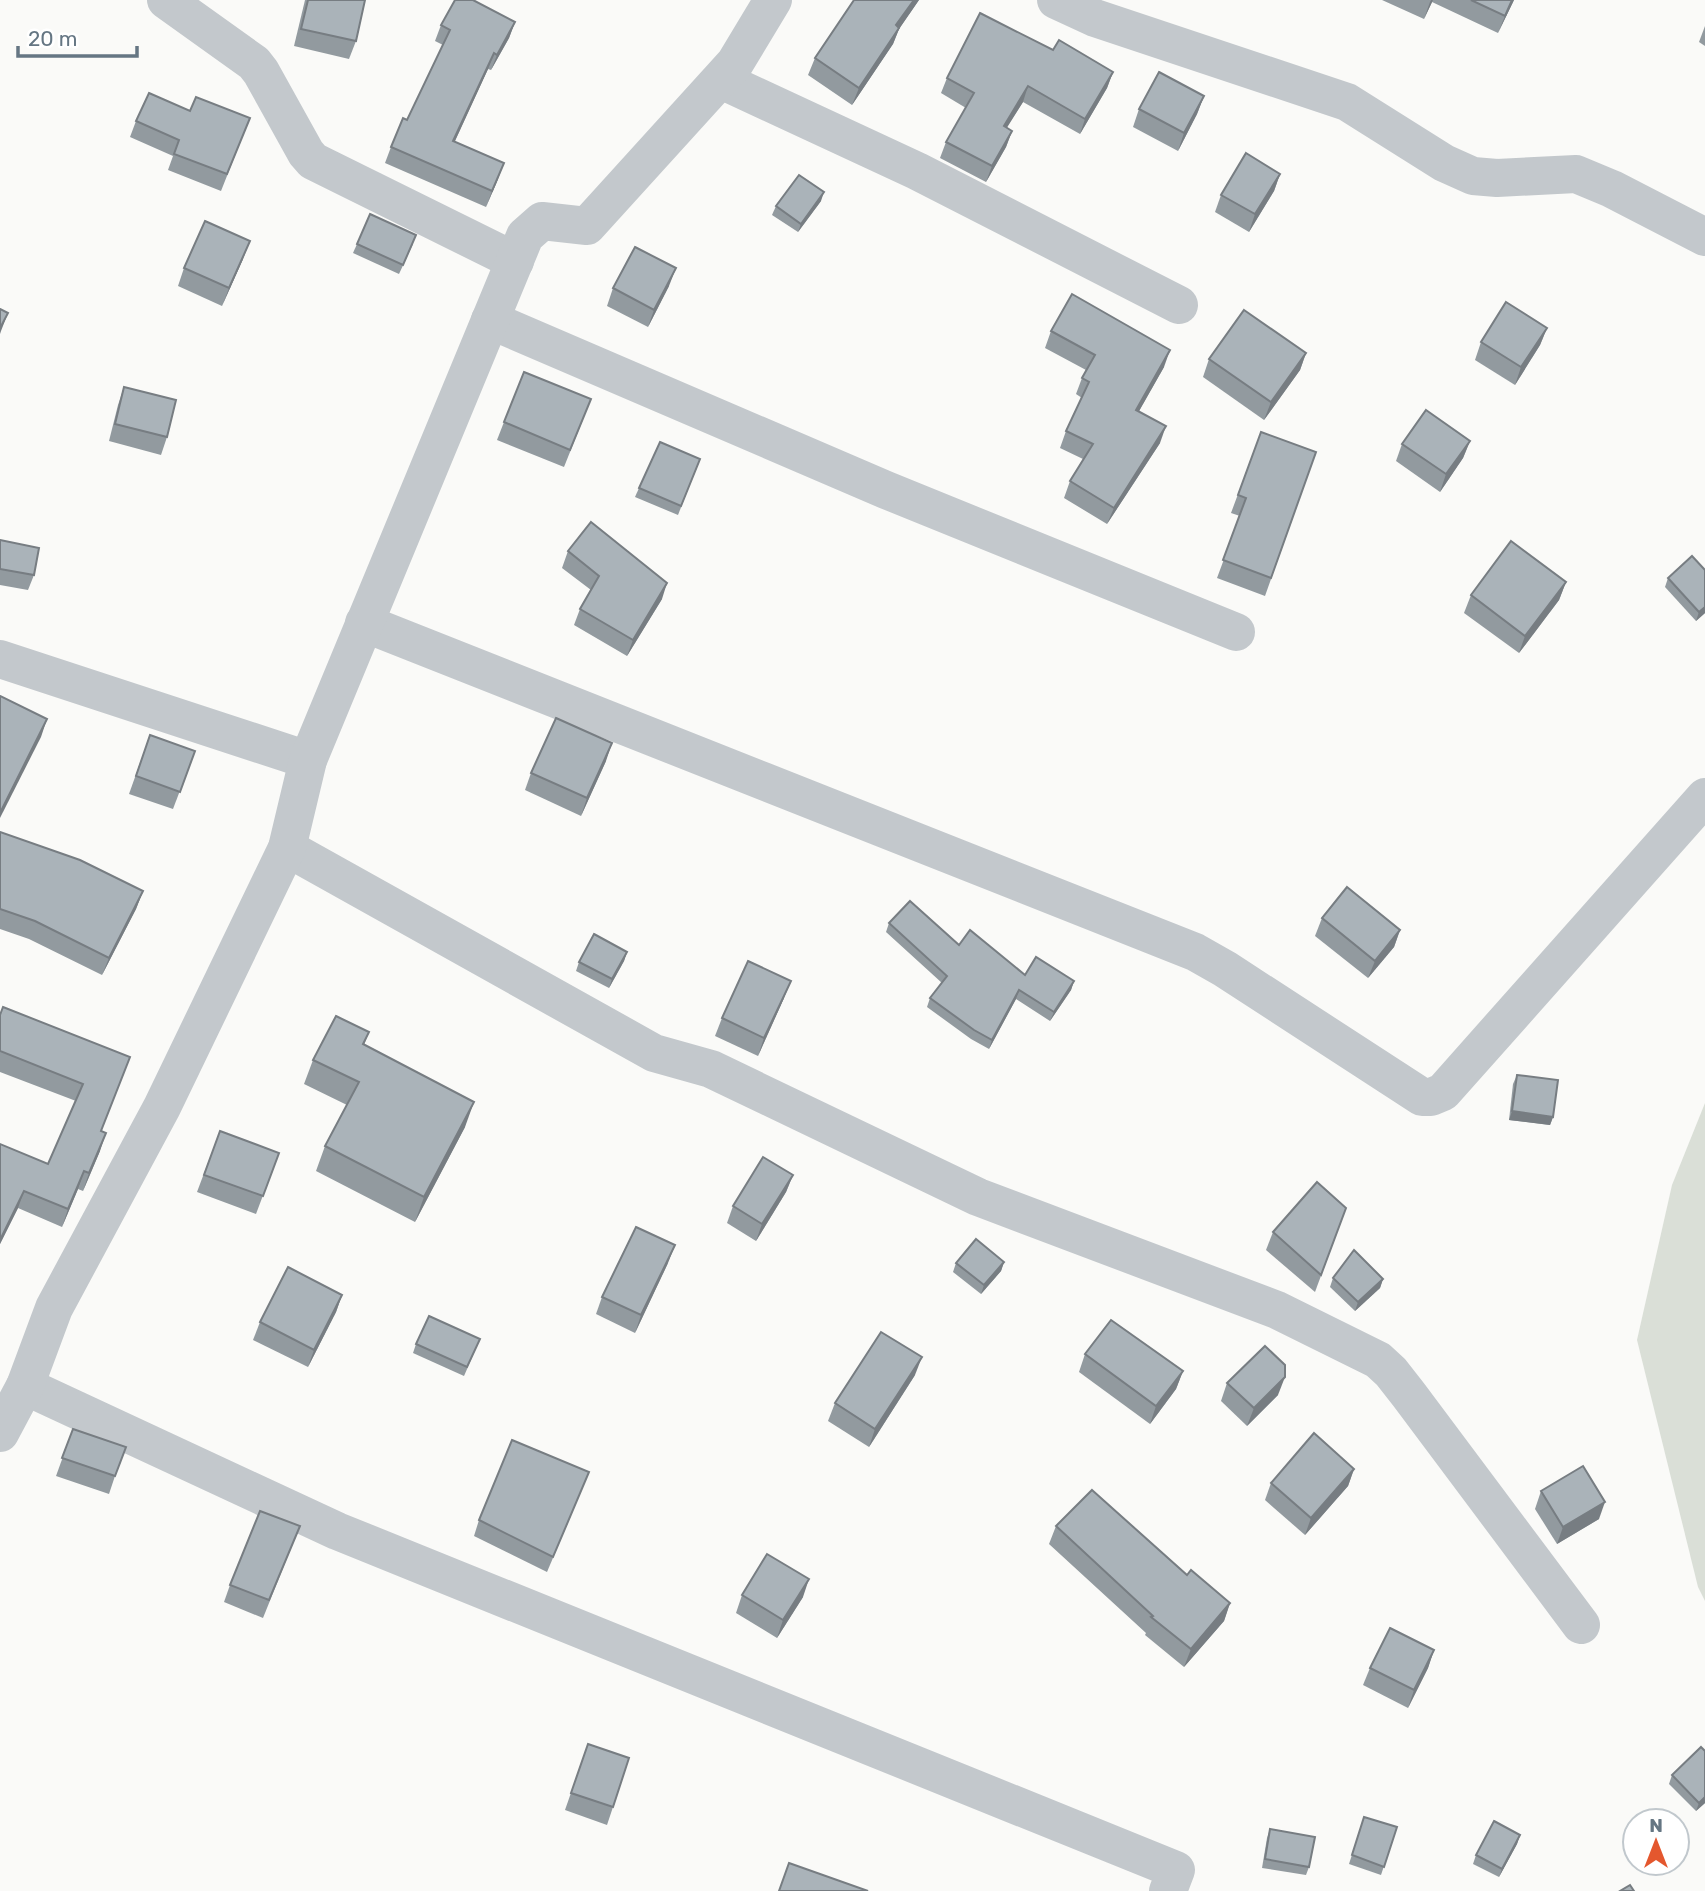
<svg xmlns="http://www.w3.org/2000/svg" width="1705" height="1891" font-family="Rubik,sans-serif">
  <rect width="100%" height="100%" fill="#fafaf8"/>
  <path fill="#dadfd7" d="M1705,1103V1601L1698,1587L1637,1340L1672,1185Z"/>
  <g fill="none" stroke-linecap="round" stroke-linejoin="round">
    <g stroke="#c3c8cc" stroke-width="38">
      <path d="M166,0L254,63L261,72L306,153L313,161L515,261"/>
      <path d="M1056,0L1095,18L1347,102L1444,163L1473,176L1497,178L1576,174L1612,189L1705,237"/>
      <path d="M721,80L917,171L1179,305"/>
      <path d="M490,320L886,490L1236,632"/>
      <path d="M364,623L1195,952L1225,969L1422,1097H1431L1443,1092L1705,797"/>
      <path d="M0,659L308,760"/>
      <path d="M287,848L654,1053L711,1069L978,1197L1277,1310L1378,1360L1391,1372L1409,1395L1581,1625"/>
      <path d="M25,1386L337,1531L1176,1870L1168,1891"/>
      <path d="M0,1433L25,1386L54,1308L162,1107L287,848L308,760L525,236L542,221L587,226L735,63L773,0"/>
    </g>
  </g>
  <g fill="#929a9f">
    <path d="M305,0H365L356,41L349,59L294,46Z"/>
    <path d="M854,0H919L899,29L893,44L852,105L808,75L815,58Z"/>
    <path d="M1382,0H1514L1498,33L1432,2L1424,19Z"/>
    <path d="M515,22L509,38L491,70L488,69L455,141L498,179L486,207L385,163L391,147L407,120L443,45L435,41L441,25Z"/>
    <path d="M1705,26V46L1699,42Z"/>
    <path d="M1053,50L1113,72L1107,88L1080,134L1023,102L1006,128L1012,131L1006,147L986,182L940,158L946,142L966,108L941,93L947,78Z"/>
    <path d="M1204,96L1197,114L1178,151L1133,127L1139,109Z"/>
    <path d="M190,111L250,118L221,191L168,170L173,156L130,137L136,121Z"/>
    <path d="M1280,174L1274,191L1249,232L1215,212L1221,195Z"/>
    <path d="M821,201L798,232L772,215L776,206Z"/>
    <path d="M357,244H413L399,274L353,253Z"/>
    <path d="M243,259L222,306L178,286L184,268Z"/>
    <path d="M669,286L648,327L607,306L613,288Z"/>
    <path d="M1547,328L1540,345L1515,385L1475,360L1481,342Z"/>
    <path d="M1051,331L1164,367L1139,411L1160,443L1107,524L1064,498L1070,481L1083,459L1060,448L1066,431L1082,398L1076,394L1082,378L1086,370L1045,348Z"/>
    <path d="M1306,353L1300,370L1264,420L1203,377L1209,359Z"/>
    <path d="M124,387L167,437L161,455L109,441L118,405Z"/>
    <path d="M584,417L564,467L497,440L504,422Z"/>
    <path d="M1261,432L1316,452L1265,596L1217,578L1240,516L1231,513Z"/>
    <path d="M1470,441L1463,458L1440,492L1396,461L1402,444Z"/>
    <path d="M700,459L678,515L635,497L639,488Z"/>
    <path d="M0,540L34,575L28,590L0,585Z"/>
    <path d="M568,551L662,599L627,656L574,625L580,609L591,590L562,568Z"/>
    <path d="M1705,570V613L1696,621L1665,587L1668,578Z"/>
    <path d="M1566,582L1559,600L1519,653L1464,613L1471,595Z"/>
    <path d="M150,735L195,751L173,809L129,794Z"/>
    <path d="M606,761L581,816L525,790L531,773Z"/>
    <path d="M0,832L143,891L136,909L102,975L29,939L0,929Z"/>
    <path d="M1322,918L1400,930L1394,947L1368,978L1315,936Z"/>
    <path d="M889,923L959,945L1025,975L1074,981L1071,990L1050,1021L1016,999L989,1049L971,1039L927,1007L930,998L942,983L886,932Z"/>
    <path d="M627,952L624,961L609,988L576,971L579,962Z"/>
    <path d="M784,998L758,1056L715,1036L722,1018Z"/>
    <path d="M0,1015L130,1057L101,1131L100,1151L83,1191L78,1189L62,1227L18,1208L0,1244V1144L48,1164L76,1101L0,1072Z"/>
    <path d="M369,1032L364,1045L465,1127L415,1222L316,1171L325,1146L347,1105L304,1084L313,1060Z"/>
    <path d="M1517,1075L1553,1117L1550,1125L1509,1120L1513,1084Z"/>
    <path d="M220,1131L279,1153L256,1214L197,1192Z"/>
    <path d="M793,1175L786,1192L756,1241L727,1223L733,1206Z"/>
    <path d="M1346,1208L1315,1292L1266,1250L1273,1232Z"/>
    <path d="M1004,1262L1001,1271L981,1294L953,1272L956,1263Z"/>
    <path d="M668,1263L635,1333L596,1314L602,1297Z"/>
    <path d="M1333,1278L1383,1279L1380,1288L1355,1311L1330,1287Z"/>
    <path d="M342,1295L336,1312L308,1367L253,1340L260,1322Z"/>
    <path d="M480,1339L464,1376L413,1353L416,1344Z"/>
    <path d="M1085,1354L1183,1371L1176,1389L1150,1424L1079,1372Z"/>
    <path d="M915,1375L869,1447L828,1421L835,1403Z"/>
    <path d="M1227,1383L1278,1395L1247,1426L1221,1401Z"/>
    <path d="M73,1429L115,1476L109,1494L56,1476Z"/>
    <path d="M1354,1469L1348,1486L1305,1535L1265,1500L1271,1483Z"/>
    <path d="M583,1487L547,1572L474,1536L479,1520Z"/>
    <path d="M1541,1491L1599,1519L1557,1544L1535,1509Z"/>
    <path d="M300,1526L263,1618L224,1602L230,1585Z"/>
    <path d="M1056,1526L1187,1575L1230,1603L1224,1621L1184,1667L1145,1635L1146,1633L1049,1544Z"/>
    <path d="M742,1595L803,1597L777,1638L736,1613Z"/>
    <path d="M1434,1650L1428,1668L1408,1708L1363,1685L1370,1668Z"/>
    <path d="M588,1744L613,1807L607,1825L565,1810Z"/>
    <path d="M1705,1751V1803L1696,1811L1669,1784L1672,1775Z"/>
    <path d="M1364,1817L1397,1827L1381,1875L1349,1864Z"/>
    <path d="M1270,1829L1309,1867L1306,1875L1262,1868L1267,1838Z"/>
    <path d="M1520,1835L1517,1844L1499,1877L1473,1864L1476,1855Z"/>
  </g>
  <g fill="#777d82">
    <path d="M914,0H919L899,29L893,44L852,105L859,88L896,25Z"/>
    <path d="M1431,0H1433L1424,19L1430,2Z"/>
    <path d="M1512,0H1514L1498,33L1505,16Z"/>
    <path d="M515,22L509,38L491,70L497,55Z"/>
    <path d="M494,53L488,69L448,156L453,141Z"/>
    <path d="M1113,72L1107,88L1080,134L1085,119Z"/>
    <path d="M1028,86L1023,102L998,142L1004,126Z"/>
    <path d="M1204,96L1197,114L1178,151L1184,133Z"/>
    <path d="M1012,131L1006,147L986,182L992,166Z"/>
    <path d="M504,163L498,179L486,207L492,191Z"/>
    <path d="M1280,174L1274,191L1249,232L1255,214Z"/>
    <path d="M824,192L821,201L798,232L801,224Z"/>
    <path d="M250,241L243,259L222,306L229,288Z"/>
    <path d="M676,268L669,286L648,327L654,310Z"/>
    <path d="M8,313L1,331L0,334V328Z"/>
    <path d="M1547,328L1540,345L1515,385L1521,367Z"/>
    <path d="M1170,350L1164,367L1130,427L1136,410Z"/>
    <path d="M1306,353L1300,370L1264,420L1271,402Z"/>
    <path d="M1166,426L1160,443L1107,524L1114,508Z"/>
    <path d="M1470,441L1463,458L1440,492L1446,474Z"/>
    <path d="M1566,582L1559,600L1519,653L1525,636Z"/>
    <path d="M667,583L662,599L627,656L633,640Z"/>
    <path d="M1705,607V613L1696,621L1699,612Z"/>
    <path d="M47,719L41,737L0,818V813Z"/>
    <path d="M612,743L606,761L581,816L587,798Z"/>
    <path d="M143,891L136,909L102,975L109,958Z"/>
    <path d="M1400,930L1394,947L1368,978L1375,961Z"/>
    <path d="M627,952L624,961L609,988L612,979Z"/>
    <path d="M791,981L784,998L758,1056L764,1038Z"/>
    <path d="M1074,981L1071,990L1050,1021L1054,1012Z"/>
    <path d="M1019,990L1016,999L989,1049L992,1040Z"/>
    <path d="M474,1102L465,1127L415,1222L424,1197Z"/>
    <path d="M1512,1111L1553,1117L1550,1125L1509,1120Z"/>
    <path d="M106,1133L100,1151L83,1191L89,1173Z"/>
    <path d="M84,1171L78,1189L62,1227L68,1209Z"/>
    <path d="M793,1175L786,1192L756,1241L762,1224Z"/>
    <path d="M24,1191L18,1208L0,1244V1240Z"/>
    <path d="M675,1245L668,1263L635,1333L641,1315Z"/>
    <path d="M1004,1262L1001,1271L981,1294L984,1285Z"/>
    <path d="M1383,1279L1380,1288L1355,1311L1358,1302Z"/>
    <path d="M342,1295L336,1312L308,1367L314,1350Z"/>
    <path d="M922,1357L915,1375L869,1447L875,1429Z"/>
    <path d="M1183,1371L1176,1389L1150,1424L1156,1406Z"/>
    <path d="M1285,1377L1278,1395L1247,1426L1254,1408Z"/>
    <path d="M1354,1469L1348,1486L1305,1535L1311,1518Z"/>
    <path d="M1605,1502L1599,1519L1557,1544L1563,1527Z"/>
    <path d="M809,1579L803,1597L777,1638L783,1620Z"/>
    <path d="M1230,1603L1224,1621L1184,1667L1191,1649Z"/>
    <path d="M1434,1650L1428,1668L1408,1708L1414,1690Z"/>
    <path d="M1705,1797V1803L1696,1811L1699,1803Z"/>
    <path d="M1520,1835L1517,1844L1499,1877L1502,1869Z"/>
  </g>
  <g fill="#aab3b9" stroke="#777d82" stroke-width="2">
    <path d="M308,0H365L356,41L301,29Z"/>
    <path d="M455,0H473L515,22L497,55L494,53L453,141L504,163L492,191L391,147L403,118L407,120L450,30L441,25Z"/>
    <path d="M854,0H914L896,25L899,28L859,88L815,58Z"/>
    <path d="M1471,0H1512L1505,16Z"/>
    <path d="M980,13L1053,50L1059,40L1113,72L1085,119L1028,86L1004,126L1012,131L992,166L946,142L974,93L947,78Z"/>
    <path d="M1159,72L1204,96L1184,133L1139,109Z"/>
    <path d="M149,93L190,111L196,97L250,118L227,174L174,154L179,140L136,121Z"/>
    <path d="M1246,153L1280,174L1255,214L1221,195Z"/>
    <path d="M799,175L824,192L801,224L776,206Z"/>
    <path d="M370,214L416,235L403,265L357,244Z"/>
    <path d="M205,221L250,241L229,288L184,268Z"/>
    <path d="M635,247L676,268L654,310L613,288Z"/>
    <path d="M1072,294L1170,350L1136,410L1166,426L1114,508L1070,481L1093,444L1066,431L1089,382L1082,378L1095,355L1051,331Z"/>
    <path d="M1506,302L1547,328L1521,367L1481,342Z"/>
    <path d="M0,309L8,313L0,328Z"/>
    <path d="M1244,310L1306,353L1271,402L1209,359Z"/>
    <path d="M524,372L591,399L570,450L504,422Z"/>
    <path d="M124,387L176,400L167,437L115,424Z"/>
    <path d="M1426,410L1470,441L1446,474L1402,444Z"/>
    <path d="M1261,432L1316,452L1271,578L1223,560L1246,498L1238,495Z"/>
    <path d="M660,442L700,459L681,506L639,488Z"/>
    <path d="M591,522L667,583L633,640L580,609L599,576L568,551Z"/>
    <path d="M0,540L39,548L34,575L0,569Z"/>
    <path d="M1511,541L1566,582L1525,636L1471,595Z"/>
    <path d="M1692,556L1705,570V607L1699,612L1668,578Z"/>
    <path d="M0,696L47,719L0,813Z"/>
    <path d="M556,718L612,743L587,798L531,773Z"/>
    <path d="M150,735L195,751L180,792L136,776Z"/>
    <path d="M0,832L80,860L143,891L109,958L35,921L0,909Z"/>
    <path d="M1347,887L1400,930L1375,961L1322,918Z"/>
    <path d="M910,901L959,945L970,930L1025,975L1036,957L1074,981L1054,1012L1019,990L992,1040L974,1030L930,998L947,976L889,923Z"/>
    <path d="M594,934L627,952L612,979L579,962Z"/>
    <path d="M748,961L791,981L764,1038L722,1018Z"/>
    <path d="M3,1007L130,1057L101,1131L106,1133L89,1173L84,1171L68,1209L24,1191L0,1240V1144L48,1164L83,1084L0,1051V1015Z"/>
    <path d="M336,1016L369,1032L363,1044L474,1102L424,1197L325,1146L359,1082L313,1060Z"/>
    <path d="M1517,1075L1558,1080L1553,1117L1512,1111Z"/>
    <path d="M220,1131L279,1153L263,1196L204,1175Z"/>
    <path d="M763,1157L793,1175L762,1224L733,1206Z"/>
    <path d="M1317,1182L1346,1208L1321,1275L1273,1232Z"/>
    <path d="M636,1227L675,1245L641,1315L602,1297Z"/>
    <path d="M976,1239L1004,1262L984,1285L956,1263Z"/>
    <path d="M1354,1250L1383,1279L1358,1302L1333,1278Z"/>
    <path d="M288,1267L342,1295L314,1350L260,1322Z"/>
    <path d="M429,1316L480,1339L467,1367L416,1344Z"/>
    <path d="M1111,1320L1183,1371L1156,1406L1085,1354Z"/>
    <path d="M881,1332L922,1357L875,1429L835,1403Z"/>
    <path d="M1265,1346L1285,1365V1377L1254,1408L1227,1383Z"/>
    <path d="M73,1429L126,1447L115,1476L62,1458Z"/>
    <path d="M1314,1433L1354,1469L1311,1518L1271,1483Z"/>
    <path d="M512,1440L589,1472L553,1557L479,1520Z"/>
    <path d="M1583,1466L1605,1502L1563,1527L1541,1491Z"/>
    <path d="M1092,1490L1187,1575L1191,1570L1230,1603L1191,1649L1151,1617L1153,1616L1056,1526Z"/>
    <path d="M260,1511L300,1526L269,1600L230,1585Z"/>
    <path d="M767,1554L809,1579L783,1620L742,1595Z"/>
    <path d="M1390,1628L1434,1650L1414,1690L1370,1668Z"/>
    <path d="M588,1744L629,1758L613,1807L571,1793Z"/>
    <path d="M1701,1747L1705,1751V1797L1699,1803L1672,1775Z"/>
    <path d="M1364,1817L1397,1827L1384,1867L1352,1855Z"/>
    <path d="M1494,1821L1520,1835L1502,1869L1476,1855Z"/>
    <path d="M1270,1829L1315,1837L1309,1867L1265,1859Z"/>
    <path d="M789,1863L868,1891H779Z"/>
    <path d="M1630,1885L1634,1891H1620Z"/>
  </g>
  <g transform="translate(1656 1842)"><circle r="33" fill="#ffffff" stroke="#c1c8cd" stroke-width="2"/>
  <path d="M0-5L12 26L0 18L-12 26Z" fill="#e4572e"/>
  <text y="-10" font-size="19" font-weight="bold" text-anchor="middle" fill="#657683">N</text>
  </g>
  <path d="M18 46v10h119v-10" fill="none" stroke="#657683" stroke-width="3.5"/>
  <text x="28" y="46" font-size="21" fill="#657683" stroke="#ffffff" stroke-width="5" paint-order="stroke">20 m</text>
</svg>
